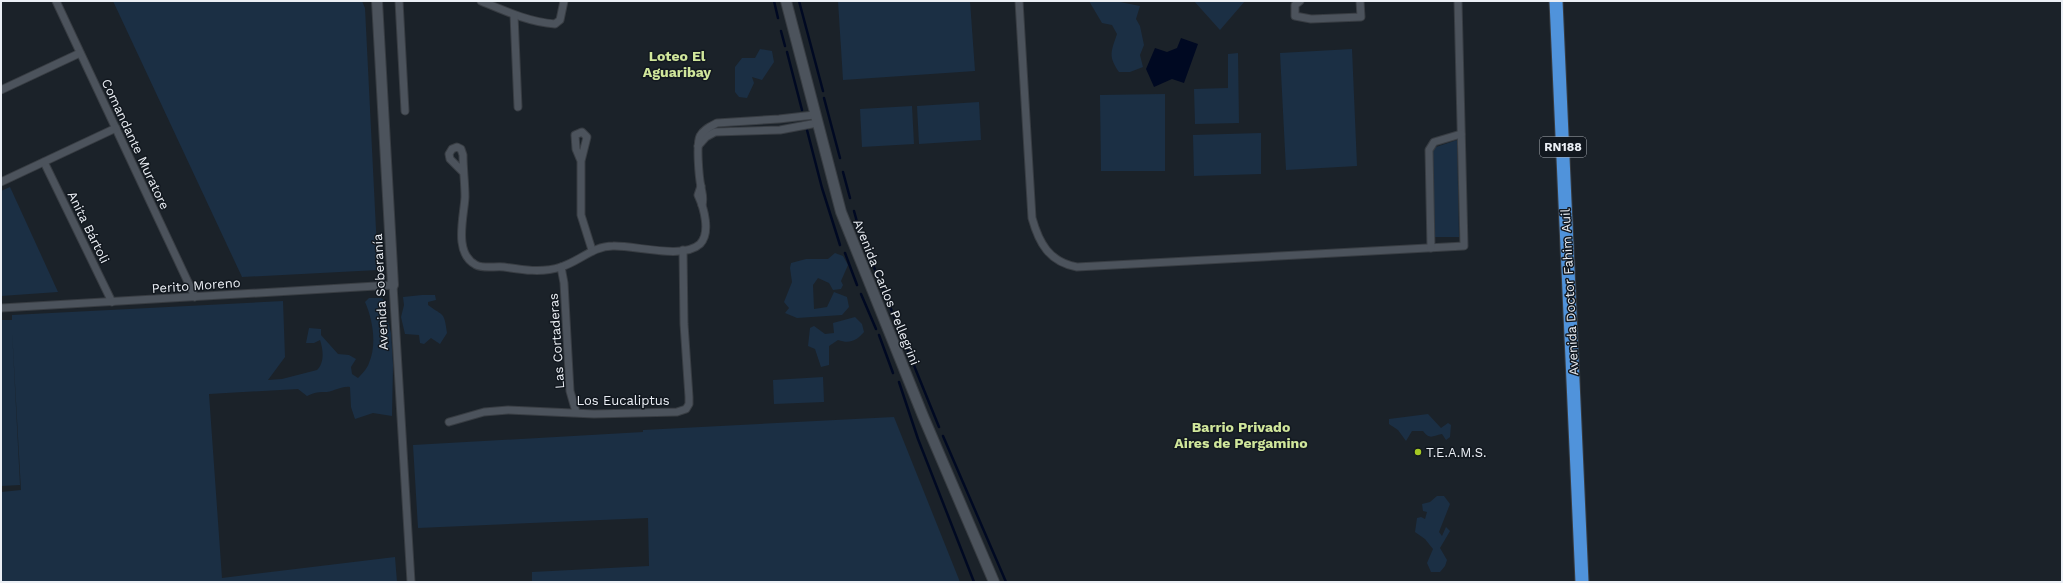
<svg xmlns="http://www.w3.org/2000/svg" width="2063" height="583" font-family="'Work Sans',sans-serif">
  <rect width="100%" height="100%" fill="#1b2229"/>
  <g fill="#1b2f44">
    <path d="M113,1H362L365,8L378,270L242,277Z"/>
    <path d="M838,1H970L975,71L843,80Z"/>
    <path d="M1089,1H1115L1140,6L1136,19L1140,26L1144,45L1140,55L1143,67L1130,72H1119C1108,56 1111,52 1117,34L1112,25L1102,23Z"/>
    <path d="M1194,1H1245L1220,30Z"/>
    <path d="M760,49L772,51L774,62L762,80L752,77L754,83L747,98L739,97L735,92V67L742,58H755Z"/>
    <path d="M1352,49L1357,166L1286,170L1280,53Z"/>
    <path d="M1238,53L1239,123L1195,124L1194,89L1228,88V54Z"/>
    <path d="M1165,94V171H1101L1100,95Z"/>
    <path d="M979,102L981,140L919,144L917,106Z"/>
    <path d="M912,106L914,144L862,147L860,109Z"/>
    <path d="M1261,133V174L1194,176L1193,135Z"/>
    <path d="M1457,140L1459,237H1435L1432,152L1436,147Z"/>
    <path d="M10,187L58,292L1,296V191Z"/>
    <path d="M835,253L843,256L848,265L841,281L843,285L841,289L833,290L829,283L818,278L813,285L814,309L827,307L834,292L847,297L849,307L842,315L797,318L785,313L789,308L784,302L792,282L790,268L791,263L806,259H828Z"/>
    <path d="M422,295H435L436,300L428,302V305C444,317 444,311 447,333L440,344L431,338L424,344L420,343L419,335L405,334L401,317L404,305L403,297Z"/>
    <path d="M369,298H381L387,302L386,315L391,333L393,365L392,416L373,413L355,419L351,407L350,387C341,386 335,391 327,392C319,392 315,392 307,396L298,389L209,394L222,578L395,557L397,582H1V492L21,490L12,330L20,485L1,486V320H12V315L283,301L285,357L268,380L282,379L317,370C325,362 323,349 320,340L314,343H306L309,328L321,329V335L338,354L349,355L356,359L351,367L352,374L358,378C362,374 367,369 369,363C377,345 373,320 365,302Z"/>
    <path d="M855,317L862,324L864,332C856,341 850,344 838,340L829,346V365L821,367L815,349L808,346L810,328L814,326L825,334L834,333L833,323Z"/>
    <path d="M823,377L824,402L774,404L773,380Z"/>
    <path d="M1428,414L1441,428L1448,423L1451,425L1450,437L1446,440L1442,434C1432,436 1430,440 1423,431H1412L1406,441L1398,430L1389,424V419Z"/>
    <path d="M894,417L960,582H532V572L649,566L648,518L418,528L413,445L643,432V430Z"/>
    <path d="M1437,496H1444L1450,504L1439,532L1442,536L1446,527L1450,531L1440,548L1447,560L1445,566L1440,572H1431L1427,563L1433,549L1425,539L1415,532L1417,518L1421,517L1425,519L1427,512L1423,511L1422,504L1430,502Z"/>
  </g>
  <path fill="#000922" d="M1181,38L1198,44L1184,83L1172,79L1154,87L1146,69L1155,48L1167,52L1177,48Z"/>
  <g fill="none" stroke-linecap="round" stroke-linejoin="round">
    <g stroke="#000922" stroke-width="2.5">
      <path d="M774,1L778,18"/>
      <path d="M799,1L823,91"/>
      <path d="M781,31L785,46"/>
      <path d="M787,52L802,110"/>
      <path d="M824,98L840,158"/>
      <path d="M807,130L822,188L840,245"/>
      <path d="M843,172L850,198"/>
      <path d="M854,211L862,240"/>
      <path d="M865,245L939,427"/>
      <path d="M845,253L857,285"/>
      <path d="M861,294L876,329"/>
      <path d="M879,335L893,373"/>
      <path d="M899,382L918,439L974,582"/>
      <path d="M943,436L1006,582"/>
    </g>
    <g stroke="#383d43" stroke-width="9">
      <g id="street">
        <path d="M56,1L195,297"/>
        <path d="M399,1L405,111"/>
        <path d="M481,1C505,11 529,22 555,24L560,20L564,1"/>
        <path d="M1019,1L1032,218C1039,243 1049,262 1077,267L1464,246L1458,1"/>
        <path d="M1300,1L1295,5V16L1311,19L1361,17L1360,1"/>
        <path d="M514,15L518,107"/>
        <path d="M1,90L80,53"/>
        <path d="M698,146L706,137L715,132L780,130L817,123"/>
        <path d="M581,161L576,149L575,135L582,132L587,137L581,161V215L592,250"/>
        <path d="M44,162L112,302"/>
        <path d="M463,172L450,159L449,154L452,149L457,147L461,149L463,155C463,169 465,183 465,197C464,217 453,253 476,265C484,269 495,266 504,267C523,270 542,273 561,267C580,261 593,246 613,246C634,245 683,260 700,244C711,233 704,208 698,195L701,186"/>
        <path d="M1,182L116,128"/>
        <path d="M702,205C704,197 702,194 701,187C699,177 696,144 700,136C704,129 711,126 717,123L779,119L814,115"/>
        <path d="M1431,248L1429,150L1434,142L1461,134"/>
        <path d="M561,267L564,283L570,391L576,412"/>
        <path d="M1,308L393,285L411,582"/>
        <path d="M449,422L484,412L508,410L594,414L677,412L686,409L689,404V397L684,324L683,250"/>
      </g>
    </g>
    <g stroke="#383d43" stroke-width="12">
      <g id="secondary">
        <path d="M377,1L393,285"/>
        <path d="M786,1L841,212L923,416L994,582"/>
      </g>
    </g>
    <g stroke="#383d43" stroke-width="15">
      <path id="highway" d="M1556,1L1582,582"/>
    </g>
    <use href="#street" stroke="#4c535c" stroke-width="7"/>
    <use href="#secondary" stroke="#4c535c" stroke-width="10"/>
    <use href="#highway" stroke="#5093db" stroke-width="13"/>
  </g>
  <circle fill="#a5c823" stroke="#12181f" stroke-width="1.5" cx="1418" cy="452" r="4"/>
  <g text-anchor="middle" stroke-width="3" stroke-linejoin="round" paint-order="stroke">
    <rect fill="#12181f" stroke="#aaaeb5" stroke-width="1" x="1540" y="137" width="46" height="20" rx="3"/>
    <g font-size="12" font-weight="bold" fill="#ebeff5">
      <text x="1563" y="151">RN188</text>
    </g>
    <g font-size="13" fill="#ebeff5" stroke="#12181f">
      <text transform="translate(136 144) rotate(65)" y="5">Comandante Muratore</text>
      <text transform="translate(89 227) rotate(64)" y="5">Anita Bártoli</text>
      <text transform="translate(196 285) rotate(-4)" y="5">Perito Moreno</text>
      <text transform="translate(380 292) rotate(-93)" y="5">Avenida Soberanía</text>
      <text transform="translate(887 292) rotate(68)" y="5">Avenida Carlos Pellegrini</text>
      <text transform="translate(1569 292) rotate(-93)" y="5">Avenida Doctor Fahim Auil</text>
      <text transform="translate(556 341) rotate(-94)" y="5">Las Cortaderas</text>
      <text x="623" y="405">Los Eucaliptus</text>
    </g>
    <g font-size="13" fill="#ebeff5" stroke="#12181f" text-anchor="start">
      <text x="1426" y="457">T.E.A.M.S.</text>
    </g>
    <g font-size="14" font-weight="bold" fill="#d0e69b" stroke="#12181f">
      <text x="677" y="61">Loteo El<tspan x="677" dy="16">Aguaribay</tspan></text>
      <text x="1241" y="432">Barrio Privado<tspan x="1241" dy="16">Aires de Pergamino</tspan></text>
    </g>
  </g>
  <rect width="2063" height="583" fill="none" stroke="#ebeff5" stroke-width="4"/>
</svg>
